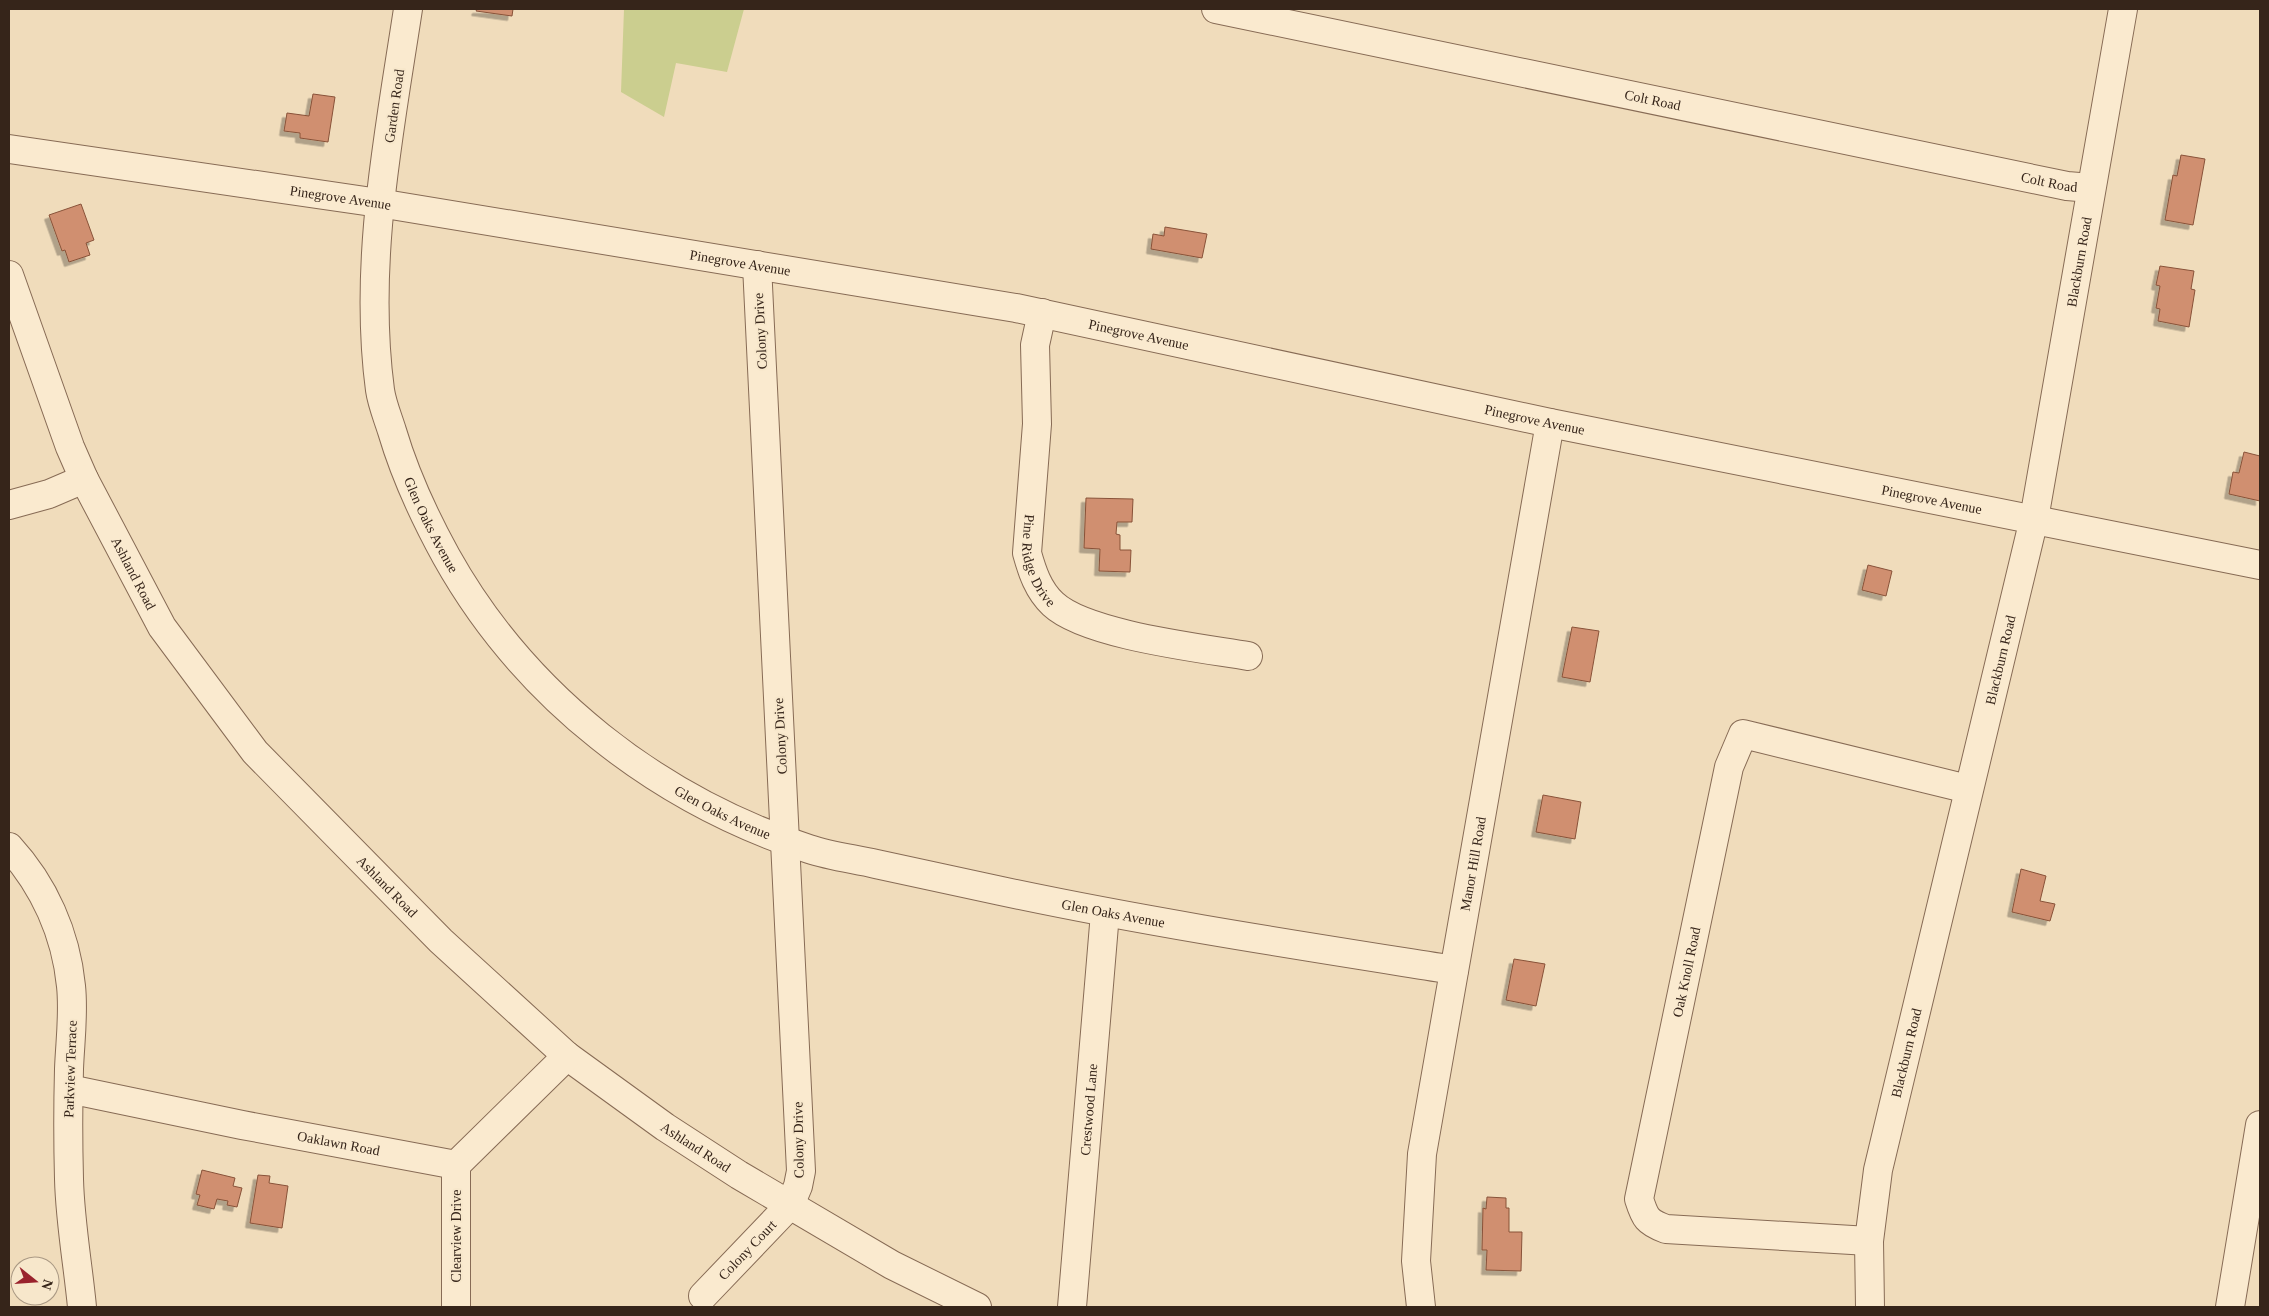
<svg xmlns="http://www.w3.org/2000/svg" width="2269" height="1316" font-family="'Times New Roman',serif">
  <defs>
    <filter id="shadow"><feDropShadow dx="-4.5" dy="4.5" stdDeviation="0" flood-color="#0004"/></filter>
  </defs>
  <rect width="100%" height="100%" fill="#f0dcbb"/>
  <path fill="#cbce8f" d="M624,9H744L727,72L676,63L664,117L621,92Z"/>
  <g fill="#d08f6f" stroke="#885239" filter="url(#shadow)">
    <path d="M477,9H513L512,16L476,11Z"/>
    <path d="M313,94L335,97L328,142L300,138V133L284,131L287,113L309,116Z"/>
    <path d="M2181,155L2205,159L2193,225L2165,220L2173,175L2177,176Z"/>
    <path d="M81,204L94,240L86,243L90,255L69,262L65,250L62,251L49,215Z"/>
    <path d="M1165,227L1207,234L1202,258L1151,249L1153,234L1164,236Z"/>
    <path d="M2160,266L2194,271L2191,289L2195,290L2189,327L2158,321L2160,309L2156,308L2160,286L2156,285Z"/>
    <path d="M2244,452L2260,456V501L2229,494L2233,472L2239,473Z"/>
    <path d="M1086,498L1133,499L1132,522H1117L1116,534L1120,535V550H1131L1130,572L1099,571L1100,549L1084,548Z"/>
    <path d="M1868,565L1892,571L1886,596L1862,590Z"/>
    <path d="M1572,627L1599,631L1590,682L1562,677Z"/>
    <path d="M1543,795L1581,802L1575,839L1536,832Z"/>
    <path d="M2021,869L2046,876L2040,901L2055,904L2050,921L2012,912Z"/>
    <path d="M1514,959L1545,964L1536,1006L1506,1000Z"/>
    <path d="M202,1170L235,1178L233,1186L242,1188L237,1207L227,1205L228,1201L217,1199L214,1209L197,1205L200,1195L196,1194Z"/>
    <path d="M258,1175L270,1176L269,1183L288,1186L282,1228L250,1223Z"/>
    <path d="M1487,1197L1506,1198V1208H1509V1232H1522L1521,1271L1486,1270L1487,1250H1482L1483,1208L1486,1209Z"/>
  </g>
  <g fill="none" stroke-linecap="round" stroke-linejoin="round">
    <g stroke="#876b55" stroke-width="30">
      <g id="minor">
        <path id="s1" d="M408,9C389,134 363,263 380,390C382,404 388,418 392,431C405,475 424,516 446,556C524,696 658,800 809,849C830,856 854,859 876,864C917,873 959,882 1001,891C1151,923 1303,946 1454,970"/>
        <path id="s2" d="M1216,9L2067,186L2091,188"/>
        <path id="s3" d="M9,149L379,203L1016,308L1550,423L2260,565"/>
        <path id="s4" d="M9,275L70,447L84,479L162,627L255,752L441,941L567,1056L665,1127L739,1175L892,1265L977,1307"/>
        <path id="s5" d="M1042,313L1035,345L1037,424L1027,553C1032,571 1038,590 1053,604C1086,635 1201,648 1248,656"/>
        <path d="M9,505L49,494L84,479"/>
        <path d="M9,847C44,885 66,934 71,986C74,1014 70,1042 69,1069C68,1106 68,1143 69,1179C70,1222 78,1265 82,1307"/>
        <path id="s6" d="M69,1089L242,1125L456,1165"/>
        <path d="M456,1165L567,1056"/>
        <path d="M456,1165V1307"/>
        <path id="s7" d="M1869,1241L1666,1229C1647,1222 1645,1218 1639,1199L1729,767L1743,734L1968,789"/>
        <path id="s8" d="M703,1296L790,1205L798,1186L801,1171L757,265"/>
        <path id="s9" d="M1072,1307L1105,913"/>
        <path id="s10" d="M1421,1307L1416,1261L1422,1154L1550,423"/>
        <path id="s11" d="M1870,1307L1869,1241L1878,1170L2034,519L2123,9"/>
        <path d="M2230,1307L2260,1125"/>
      </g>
    </g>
    <use href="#minor" stroke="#faeacf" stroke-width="28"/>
  </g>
  <g text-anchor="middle" stroke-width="4" stroke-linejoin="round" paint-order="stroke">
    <g font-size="14" fill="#36251a" stroke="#f7e7cb">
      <text dy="5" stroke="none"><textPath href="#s2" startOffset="446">Colt Road</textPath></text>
      <text transform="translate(394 106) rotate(-82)" y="5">Garden Road</text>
      <text dy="5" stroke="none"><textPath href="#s2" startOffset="851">Colt Road</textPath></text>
      <text dy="5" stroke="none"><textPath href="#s3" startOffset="335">Pinegrove Avenue</textPath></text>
      <text dy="5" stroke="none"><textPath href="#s3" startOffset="740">Pinegrove Avenue</textPath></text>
      <text dy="5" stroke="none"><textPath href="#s11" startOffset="1068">Blackburn Road</textPath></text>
      <text transform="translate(760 331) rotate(-93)" y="5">Colony Drive</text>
      <text dy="5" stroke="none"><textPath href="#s3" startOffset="1145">Pinegrove Avenue</textPath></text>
      <text dy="5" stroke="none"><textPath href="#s3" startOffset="1550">Pinegrove Avenue</textPath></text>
      <text dy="5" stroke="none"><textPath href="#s3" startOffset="1955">Pinegrove Avenue</textPath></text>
      <text dy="5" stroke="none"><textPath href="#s1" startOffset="528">Glen Oaks Avenue</textPath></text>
      <text dy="5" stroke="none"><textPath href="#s5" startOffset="251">Pine Ridge Drive</textPath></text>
      <text dy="5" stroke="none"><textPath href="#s4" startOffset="324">Ashland Road</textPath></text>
      <text dy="5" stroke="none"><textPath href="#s11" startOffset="662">Blackburn Road</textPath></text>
      <text transform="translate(780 736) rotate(-93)" y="5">Colony Drive</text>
      <text dy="5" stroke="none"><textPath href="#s1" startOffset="946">Glen Oaks Avenue</textPath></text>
      <text dy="5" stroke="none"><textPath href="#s10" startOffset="448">Manor Hill Road</textPath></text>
      <text dy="5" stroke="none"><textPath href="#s4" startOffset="729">Ashland Road</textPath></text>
      <text dy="5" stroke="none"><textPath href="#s1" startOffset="1351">Glen Oaks Avenue</textPath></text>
      <text dy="5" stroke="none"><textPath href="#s7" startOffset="478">Oak Knoll Road</textPath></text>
      <text dy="5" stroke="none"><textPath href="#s11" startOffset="258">Blackburn Road</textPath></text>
      <text transform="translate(70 1069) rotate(-88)" y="5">Parkview Terrace</text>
      <text dy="5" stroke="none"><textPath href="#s9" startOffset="198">Crestwood Lane</textPath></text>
      <text transform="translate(798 1140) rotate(-91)" y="5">Colony Drive</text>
      <text dy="5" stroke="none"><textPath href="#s6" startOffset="275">Oaklawn Road</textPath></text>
      <text dy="5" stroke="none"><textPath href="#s4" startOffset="1134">Ashland Road</textPath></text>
      <text transform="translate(456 1236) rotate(-90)" y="5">Clearview Drive</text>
      <text dy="5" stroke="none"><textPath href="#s8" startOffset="64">Colony Court</textPath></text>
    </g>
  </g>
  <rect width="2269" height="1316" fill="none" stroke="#36251a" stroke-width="20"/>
  <g transform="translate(35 1281) rotate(107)"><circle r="24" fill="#f7e7cb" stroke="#aa9984"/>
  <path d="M0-4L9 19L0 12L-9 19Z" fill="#99222c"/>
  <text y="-8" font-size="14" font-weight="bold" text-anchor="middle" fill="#36251a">N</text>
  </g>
</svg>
